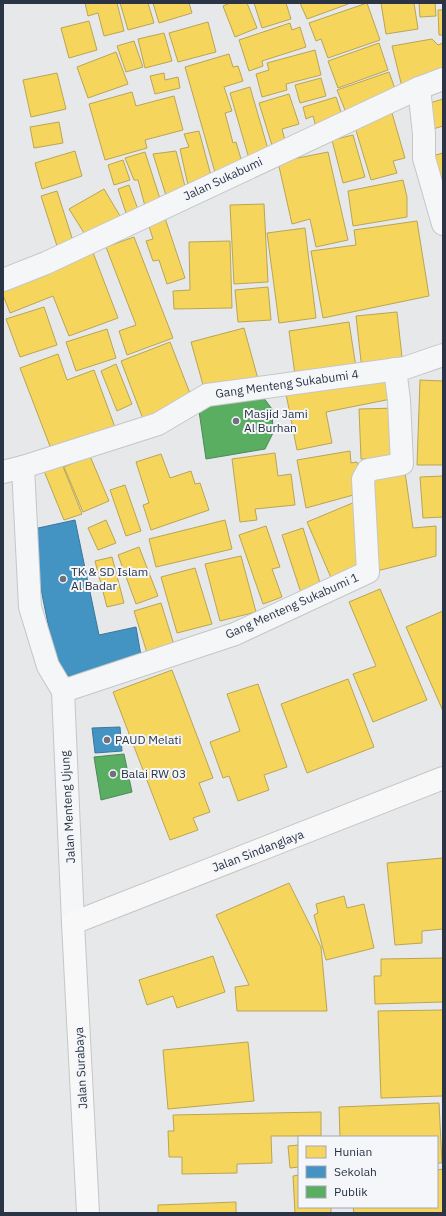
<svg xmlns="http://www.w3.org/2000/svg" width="446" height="1216" font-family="'IBM Plex Sans',sans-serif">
  <rect width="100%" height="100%" fill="#e6e8ea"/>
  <g fill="#f6d55c" stroke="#b9a555">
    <path d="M85,3H117L124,31L104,36L98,13L88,16Z"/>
    <path d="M120,3H148L154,23L128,30Z"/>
    <path d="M153,3H189L192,13L159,23Z"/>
    <path d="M230,3H247L257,28L235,37L223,6Z"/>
    <path d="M254,3H286L291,19L262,28Z"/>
    <path d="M300,3H351L307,19Z"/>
    <path d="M367,3L380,40L328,58L321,39L316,41L309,23Z"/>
    <path d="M381,3H414L418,29L386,34Z"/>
    <path d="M419,3H435L436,16L420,17Z"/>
    <path d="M438,10H443V35H439Z"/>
    <path d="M89,21L97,50L69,58L61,28Z"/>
    <path d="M208,22L216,52L178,62L169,33Z"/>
    <path d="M290,23L292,30L300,27L306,47L262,61L263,66L249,71L239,40Z"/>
    <path d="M164,33L172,61L145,68L138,39Z"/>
    <path d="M432,39L438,45L443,43V78L403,91L392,46Z"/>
    <path d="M134,41L143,67L126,72L117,46Z"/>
    <path d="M379,43L388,70L338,88L328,61Z"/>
    <path d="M315,50L321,75L286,84L287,90L262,97L256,74L269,70L267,63Z"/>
    <path d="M116,52L128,84L88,98L77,67Z"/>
    <path d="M229,54L233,67L238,66L243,81L224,87L232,111L225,113L233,143L236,142L244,169L216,176L185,67Z"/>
    <path d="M389,72L398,97L347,115L337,90Z"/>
    <path d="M57,73L66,109L31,117L23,80Z"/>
    <path d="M164,73L165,80L178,77L180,88L155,94L150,76Z"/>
    <path d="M321,78L326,96L300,103L295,85Z"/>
    <path d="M250,87L270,156L250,162L230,93Z"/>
    <path d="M132,92L136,106L174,96L183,130L145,140L147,148L105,160L89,104Z"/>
    <path d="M289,94L299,124L282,129L287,148L274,152L259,103Z"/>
    <path d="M336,97L343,118L316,127L313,116L306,119L303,107Z"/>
    <path d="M443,99V126L430,130L423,105Z"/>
    <path d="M392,113L405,158L393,161L397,173L371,180L354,124Z"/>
    <path d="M59,122L63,143L34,148L30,127Z"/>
    <path d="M199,131L213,183L190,194L180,149L189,147L184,134Z"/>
    <path d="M353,135L365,177L343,183L332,140Z"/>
    <path d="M75,151L82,176L42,189L35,163Z"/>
    <path d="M176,151L187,194L168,202L153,154Z"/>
    <path d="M145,152L162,205L146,210L138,180H134L125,158Z"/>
    <path d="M328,152L348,240L316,247L310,219L292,224L278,162Z"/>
    <path d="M443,153V215L432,156Z"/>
    <path d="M123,160L130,180L114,185L108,165Z"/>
    <path d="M403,180L407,197V217L353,226L348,191Z"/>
    <path d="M129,185L140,215L128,219L118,189Z"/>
    <path d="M104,189L120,216L86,236L69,209Z"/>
    <path d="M57,191L73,241L57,246L41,196Z"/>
    <path d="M264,204L268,282L234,284L230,205Z"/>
    <path d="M165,218L185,278L167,284L159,260L153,261L146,241L153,239L148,223Z"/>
    <path d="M417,221L429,296L323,318L311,251L356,245L354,230Z"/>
    <path d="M305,228L316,318L279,323L267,233Z"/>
    <path d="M134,237L173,338L127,355L119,331L136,325L106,247Z"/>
    <path d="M230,241L232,308L174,309L173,291L190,290L189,242Z"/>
    <path d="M92,250L118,318L69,336L53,296L10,313L3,295V284Z"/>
    <path d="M268,287L271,320L238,322L235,290Z"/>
    <path d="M44,307L57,345L20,357L6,319Z"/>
    <path d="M397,312L403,366L362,370L356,316Z"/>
    <path d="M349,322L357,374L296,382L289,331Z"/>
    <path d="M244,328L258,379L205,392L191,342Z"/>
    <path d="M107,329L116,358L76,371L66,342Z"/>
    <path d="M170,342L193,401L143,419L121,361Z"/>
    <path d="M58,354L67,380L94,370L116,430L53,454L20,368Z"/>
    <path d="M116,364L132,404L117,411L101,371Z"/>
    <path d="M392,374L396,398L326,412L332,443L297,450L286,394Z"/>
    <path d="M420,380L443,381V465H417Z"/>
    <path d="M398,408L400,459H361L359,409Z"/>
    <path d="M350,451L351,463L357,462L361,483L357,494L306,508L297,460Z"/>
    <path d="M275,453L278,476L291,474L295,505L255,509L257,520L240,522L232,459Z"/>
    <path d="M161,454L170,478L191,471L195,484L200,483L209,510L151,530L143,505L149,503L136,462Z"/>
    <path d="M90,456L109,501L83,512L64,467Z"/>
    <path d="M60,459L82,514L64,520L42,466Z"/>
    <path d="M405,472L413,528L436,526V556L377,571L368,474Z"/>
    <path d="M443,476V517L423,518L420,477Z"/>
    <path d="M125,485L141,531L126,536L110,490Z"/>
    <path d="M355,502L363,565L332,580L307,522Z"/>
    <path d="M106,520L116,543L98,550L88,528Z"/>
    <path d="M225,520L232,549L156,567L149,539Z"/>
    <path d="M266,526L280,567L272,569L282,597L263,604L239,535Z"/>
    <path d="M303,528L321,586L301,593L282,535Z"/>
    <path d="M139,547L158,596L136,604L118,555Z"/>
    <path d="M241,556L256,612L220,621L205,564Z"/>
    <path d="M112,557L124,603L107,607L95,561Z"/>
    <path d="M195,568L212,624L177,633L161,577Z"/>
    <path d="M380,589L427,700L373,722L353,674L376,666L349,602Z"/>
    <path d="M161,603L175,648L148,656L134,611Z"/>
    <path d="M443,611V711L406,627Z"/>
    <path d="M172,670L213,778L199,783L210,812L193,818L198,830L170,840L113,692Z"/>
    <path d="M348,679L374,747L307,773L281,704Z"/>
    <path d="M258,684L287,767L264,775L269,790L238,801L229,776L223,778L210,742L240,731L227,694Z"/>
    <path d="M443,858V929L422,931V943L395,945L387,863Z"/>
    <path d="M289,883L321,947L327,1011H237L235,987L249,985L216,915Z"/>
    <path d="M344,896L347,908L364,904L374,948L326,960L314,915L318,913L316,904Z"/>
    <path d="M213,956L225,992L177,1008L173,996L147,1005L139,980Z"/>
    <path d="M443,958V1002L375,1004L374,976H381V959Z"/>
    <path d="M443,1010V1096L381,1098L378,1011Z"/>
    <path d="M248,1042L254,1101L168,1109L163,1050Z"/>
    <path d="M439,1103L442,1163H437V1137H340L339,1107Z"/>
    <path d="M321,1112V1136H271L272,1163L237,1164V1173L182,1174V1157H169L168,1131H174L173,1115Z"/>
    <path d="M299,1145V1167L290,1168L288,1146Z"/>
    <path d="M443,1169V1213H354L353,1207H437V1170Z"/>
    <path d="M299,1175V1207H331V1213H295L293,1176Z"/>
    <path d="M236,1202V1213H158V1205Z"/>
  </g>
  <g fill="#4393c3" stroke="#3c769d">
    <path d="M75,520L99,635L136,627L142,661L59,678L29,530Z"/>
    <path d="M120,727L122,751L95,753L92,728Z"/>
  </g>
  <g fill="#5aae61" stroke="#4c8959">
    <path d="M257,389L272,409L273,433L265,449L206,459L198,404Z"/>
    <path d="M124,754L132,792L101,800L94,757Z"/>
  </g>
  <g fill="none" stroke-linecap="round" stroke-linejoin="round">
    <g stroke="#c4c6c8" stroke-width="24">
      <g id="street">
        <path d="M419,88L424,134V158L443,224"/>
        <path d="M3,280L46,263L419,88L443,79"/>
        <path d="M23,467L30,607L48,666L63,691L73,923"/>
        <path d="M3,472L23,467L158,424L207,395L405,368L443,355"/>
        <path d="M63,691L235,634L368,572L363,479L368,470L402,464L399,400L395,369"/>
      </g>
    </g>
    <g stroke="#c4c6c8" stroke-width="24">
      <path id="secondary" d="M88,1213L73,923L443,778"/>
    </g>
    <use href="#street" stroke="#f5f6f7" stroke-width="22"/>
    <use href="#secondary" stroke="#f8f8f8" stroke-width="22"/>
  </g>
  <g fill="#6c737f" stroke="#f4f6f9" stroke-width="1.5">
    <circle cx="236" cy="421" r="4"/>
    <circle cx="63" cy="579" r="4"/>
    <circle cx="107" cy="740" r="4"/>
    <circle cx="113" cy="774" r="4"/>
  </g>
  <g text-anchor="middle" stroke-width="4" stroke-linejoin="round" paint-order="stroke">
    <g font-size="12" fill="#2b3445" stroke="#f4f6f9">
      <text transform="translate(223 179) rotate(-25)" y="4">Jalan Sukabumi</text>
      <text transform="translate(287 384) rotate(-8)" y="4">Gang Menteng Sukabumi 4</text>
      <text transform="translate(292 606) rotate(-24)" y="4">Gang Menteng Sukabumi 1</text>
      <text transform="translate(68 807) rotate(-93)" y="4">Jalan Menteng Ujung</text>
      <text transform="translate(258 851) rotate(-21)" y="4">Jalan Sindanglaya</text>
      <text transform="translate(81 1068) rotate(-93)" y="4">Jalan Surabaya</text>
    </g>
    <g font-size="12" fill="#2b3445" stroke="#f4f6f9" text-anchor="start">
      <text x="244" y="418">Masjid Jami<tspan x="244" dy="14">Al Burhan</tspan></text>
      <text x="71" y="576">TK &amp; SD Islam<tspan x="71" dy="14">Al Badar</tspan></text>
      <text x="115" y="744">PAUD Melati</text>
      <text x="121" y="778">Balai RW 03</text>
    </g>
  </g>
  <rect width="446" height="1216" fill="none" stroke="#2b3445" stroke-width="8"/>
  <rect x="298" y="1136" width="140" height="72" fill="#f4f6f9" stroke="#a4a8b1"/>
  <rect x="306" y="1146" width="20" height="12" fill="#f6d55c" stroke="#a4a8b1"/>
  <text x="334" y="1156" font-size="12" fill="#2b3445">Hunian</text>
  <rect x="306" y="1166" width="20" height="12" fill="#4393c3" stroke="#a4a8b1"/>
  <text x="334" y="1176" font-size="12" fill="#2b3445">Sekolah</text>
  <rect x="306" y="1186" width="20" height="12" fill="#5aae61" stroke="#a4a8b1"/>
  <text x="334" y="1196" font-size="12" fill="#2b3445">Publik</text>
</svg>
